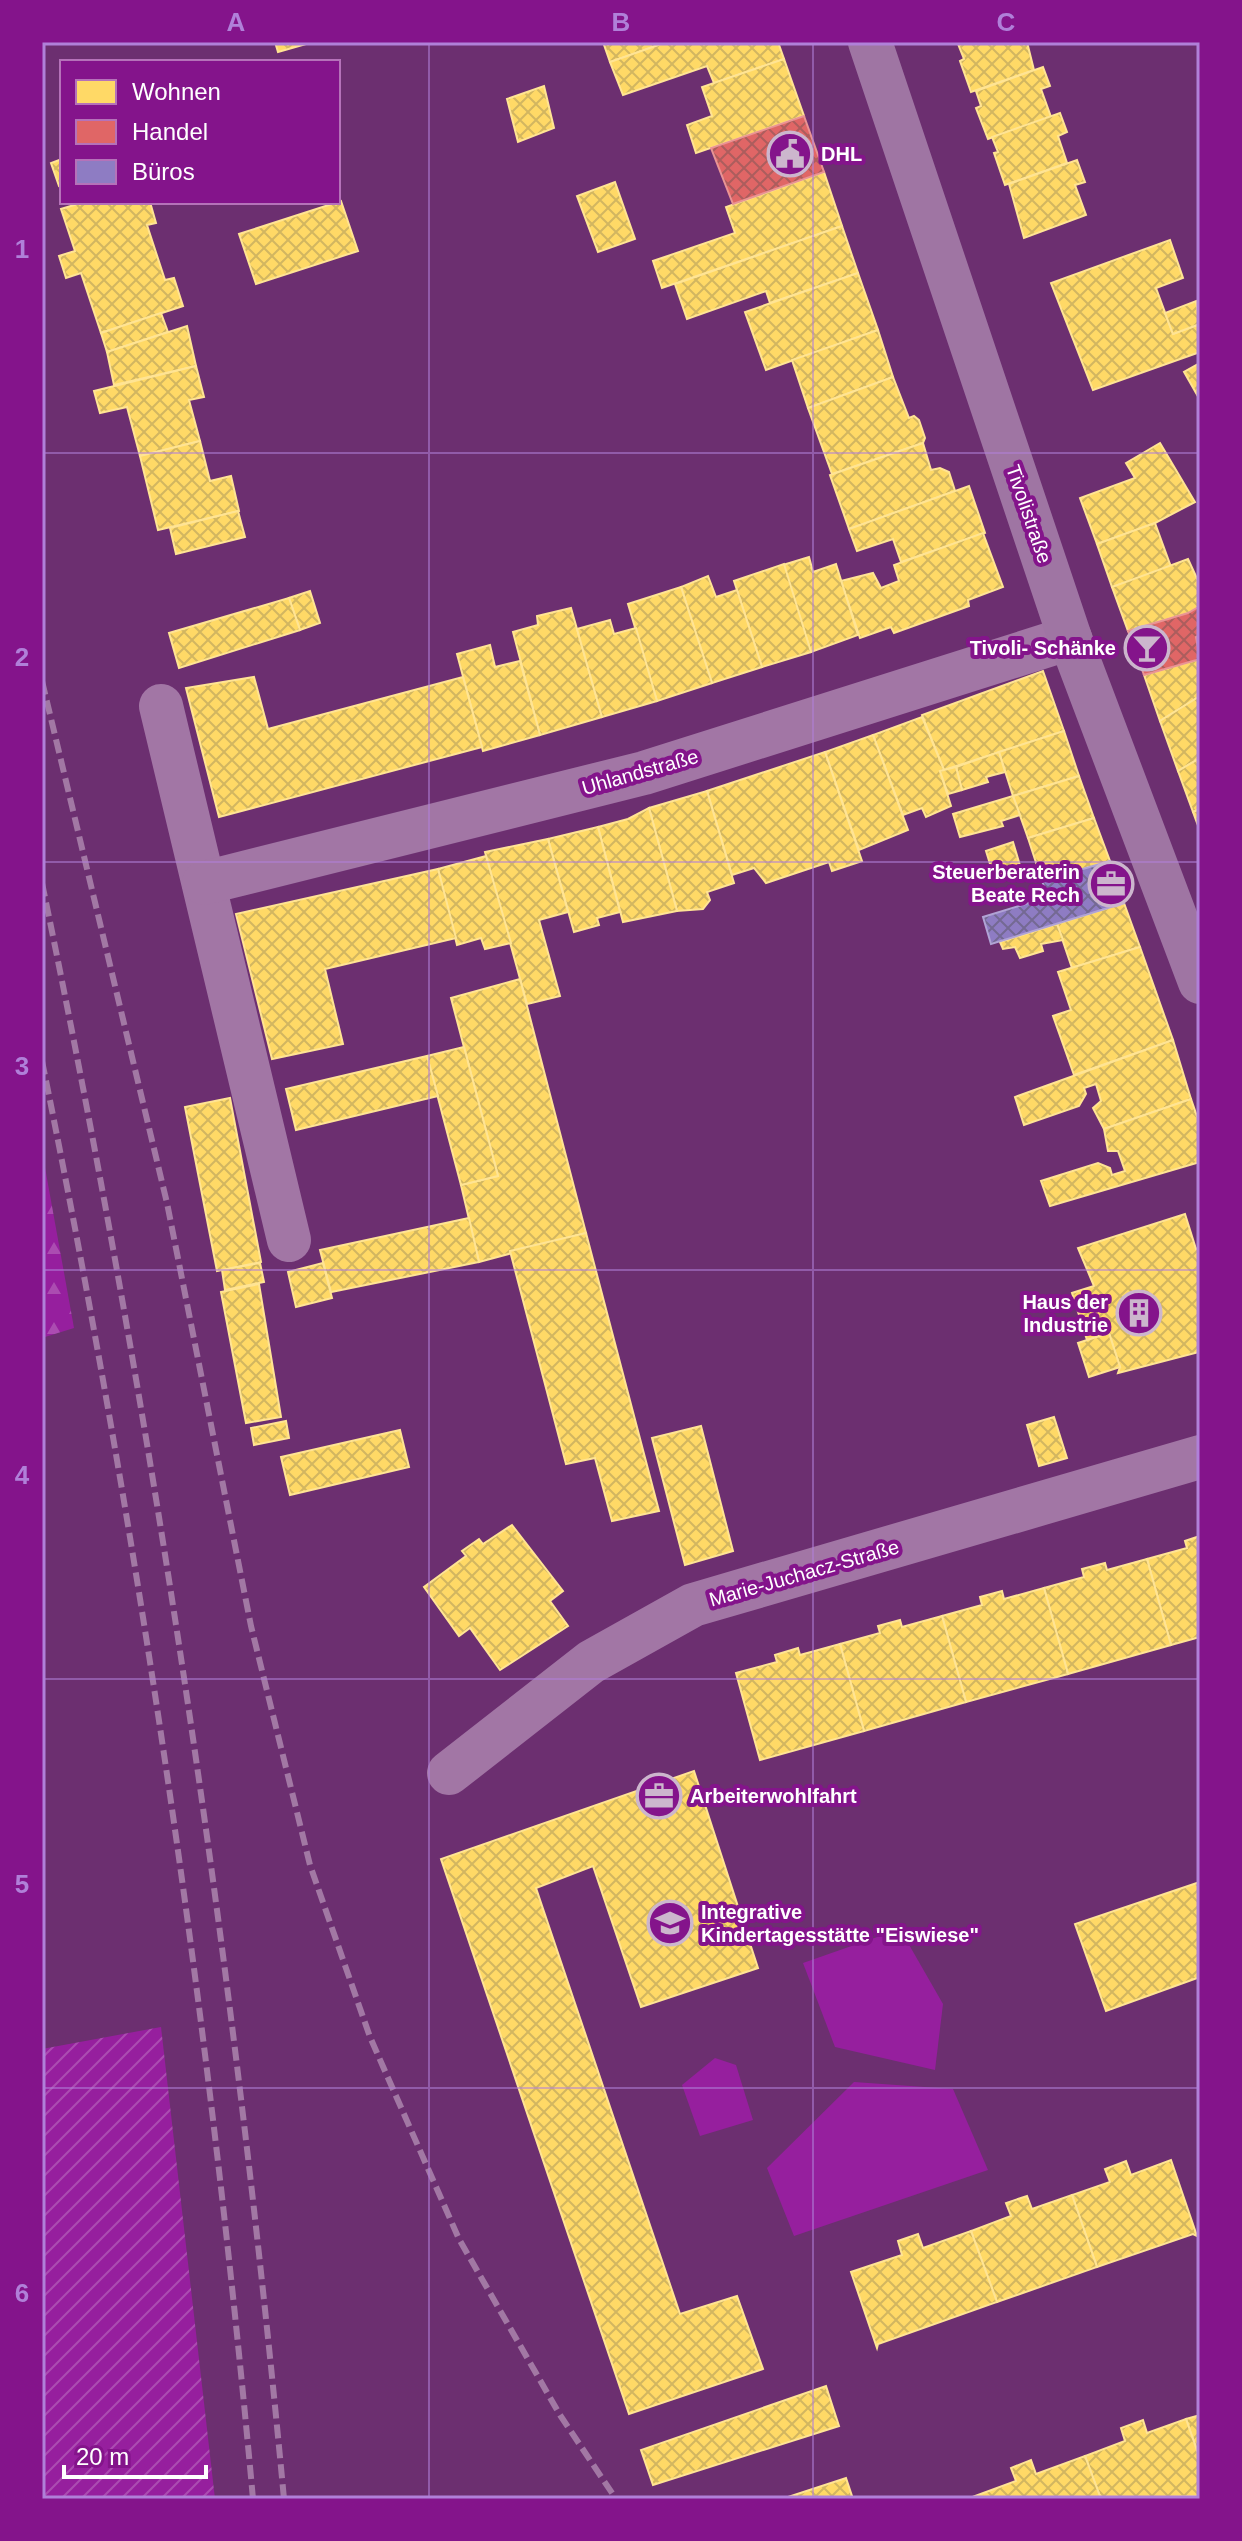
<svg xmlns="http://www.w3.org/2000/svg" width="1242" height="2541" font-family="Helvetica,sans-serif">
  <defs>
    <pattern id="forest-firs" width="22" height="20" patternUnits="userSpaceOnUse" patternTransform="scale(2)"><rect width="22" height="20" fill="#961f9e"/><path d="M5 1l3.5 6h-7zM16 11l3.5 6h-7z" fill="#ab4cb1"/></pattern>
    <pattern id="garden-furrows" width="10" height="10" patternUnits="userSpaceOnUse" patternTransform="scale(2)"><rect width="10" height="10" fill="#961f9e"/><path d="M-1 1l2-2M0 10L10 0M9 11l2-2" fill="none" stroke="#ab4cb1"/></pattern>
    <pattern id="homes-cross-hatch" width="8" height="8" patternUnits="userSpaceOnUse" patternTransform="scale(2)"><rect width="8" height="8" fill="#ffd966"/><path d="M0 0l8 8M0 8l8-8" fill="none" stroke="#d2b660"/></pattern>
    <pattern id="shops-cross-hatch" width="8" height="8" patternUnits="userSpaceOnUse" patternTransform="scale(2)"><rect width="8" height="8" fill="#e06666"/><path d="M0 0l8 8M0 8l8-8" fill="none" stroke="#ac5d5d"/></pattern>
    <pattern id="offices-cross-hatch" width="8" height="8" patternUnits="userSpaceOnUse" patternTransform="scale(2)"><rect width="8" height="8" fill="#8e7cc3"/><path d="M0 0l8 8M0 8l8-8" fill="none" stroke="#746993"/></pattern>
  </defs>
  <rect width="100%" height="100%" fill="#6c2f70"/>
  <g fill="#961f9e">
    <path d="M900,1929L943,2004L935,2070L835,2047L803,1963Z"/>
    <path d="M715,2058L736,2065L753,2120L700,2136L682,2085Z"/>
    <path d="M854,2082L953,2089L988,2170L794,2236L767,2168Z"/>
  </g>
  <path fill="url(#forest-firs)" d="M42,1151L74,1328L45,1337L42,1326Z"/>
  <path fill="url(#garden-furrows)" d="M161,2027L215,2499H42V2049Z"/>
  <g fill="url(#homes-cross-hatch)" stroke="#ffe494" stroke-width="2">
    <path d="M275,42H313L278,52Z"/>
    <path d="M603,42H667L610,62Z"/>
    <path d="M667,42H778L784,59L714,83L707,66L623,95L610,62Z"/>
    <path d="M965,42H1027L1034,70L971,92L960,61L964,59L958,44Z"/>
    <path d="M784,59L804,116L696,153L687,125L712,116L702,87Z"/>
    <path d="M1043,67L1050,86L1041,89L1051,117L988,139L976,108L981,106L976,91Z"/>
    <path d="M544,86L554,128L518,142L507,99Z"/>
    <path d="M1060,113L1067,132L1058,136L1067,163L1005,185L994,153L998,152L992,137Z"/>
    <path d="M62,159V185L59,186L51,163Z"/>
    <path d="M1077,160L1085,182L1075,185L1086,215L1024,238L1009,184Z"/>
    <path d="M824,172L842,226L662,288L653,261L735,233L726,207Z"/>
    <path d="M615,182L635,239L598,252L577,196Z"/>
    <path d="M341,201L358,251L256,284L239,234Z"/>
    <path d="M84,202H150L156,223L147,225L165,280L174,278L183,306L101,333L81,273L66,278L59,256L75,251L61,209Z"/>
    <path d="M842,226L858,273L770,303L766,291L687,319L675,284Z"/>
    <path d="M1170,240L1183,278L1156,288L1173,334L1200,324V352L1093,390L1051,283Z"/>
    <path d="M858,273L878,330L766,370L745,312Z"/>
    <path d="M1196,301L1200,324L1173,334L1165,313Z"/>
    <path d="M161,313L168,332L107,352L101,333Z"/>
    <path d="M187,326L196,366L114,385L107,352Z"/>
    <path d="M878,330L893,377L808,408L792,360Z"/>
    <path d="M1200,363V400L1184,372Z"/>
    <path d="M196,366L204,397L189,400L200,441L140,456L127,407L100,413L94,391Z"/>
    <path d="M893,377L909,418L914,416L919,420L925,438L923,443L832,474L808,408Z"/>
    <path d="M200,441L210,481L231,476L239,511L158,530L140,456Z"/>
    <path d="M923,443L931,470L940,468L949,472L955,491L849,529L830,475Z"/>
    <path d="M1160,443L1195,502L1155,523L1097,544L1080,498L1135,478L1126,463Z"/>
    <path d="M969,486L985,533L901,562L893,539L857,551L849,529Z"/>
    <path d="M238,511L245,537L176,554L170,528Z"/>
    <path d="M1155,523L1171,567L1112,587L1097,544Z"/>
    <path d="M983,533L1003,587L968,600L969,606L894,633L891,627L860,638L841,581L873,573L881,588L899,581L894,565Z"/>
    <path d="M809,557L813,572L836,564L858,635L811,652L783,565Z"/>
    <path d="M1188,559L1200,585V606L1188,613L1128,631L1112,587Z"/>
    <path d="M784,564L811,652L762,667L734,581Z"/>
    <path d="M708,576L716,597L737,590L762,667L712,683L681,587Z"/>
    <path d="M681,587L712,683L657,701L628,604Z"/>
    <path d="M310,591L320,623L300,630L289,598Z"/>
    <path d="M289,598L300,630L179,668L169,633Z"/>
    <path d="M571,608L602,717L540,735L513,632L538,625L537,616Z"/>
    <path d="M610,620L614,634L636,628L657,701L602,717L577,629Z"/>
    <path d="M490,645L495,667L520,661L540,735L483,751L457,654Z"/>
    <path d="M1200,659V696L1160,721L1144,675Z"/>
    <path d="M1043,671L1064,731L944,770L922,715Z"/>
    <path d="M254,677L268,729L463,677L482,747L219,817L186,688Z"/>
    <path d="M1200,696V758L1178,771L1160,721Z"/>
    <path d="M922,717L944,770L940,771L951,806L926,817L922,808L903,815L873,735Z"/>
    <path d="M1064,731L1079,776L1013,796L999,752Z"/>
    <path d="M873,735L908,830L859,850L825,752Z"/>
    <path d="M825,752L862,861L832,871L829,862L766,883L754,868L732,875L707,791Z"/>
    <path d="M999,752L1005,772L986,777L988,782L962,790L956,767Z"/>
    <path d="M1200,758V809L1193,812L1178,771Z"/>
    <path d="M956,767L962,790L948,794L940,771Z"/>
    <path d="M1079,776L1094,818L1028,838L1013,796Z"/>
    <path d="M707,791L734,883L707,892L710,900L703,909L677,911L649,808Z"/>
    <path d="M1013,796L1020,815L1001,821L1003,826L960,837L953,814Z"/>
    <path d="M649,808L677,911L623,922L598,827L628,819Z"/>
    <path d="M1200,809V831L1193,812Z"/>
    <path d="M1094,818L1110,861L1042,881L1028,838Z"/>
    <path d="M598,827L620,912L597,918L599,925L574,932L548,839Z"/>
    <path d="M548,839L568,912L539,920L560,996L527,1004L485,852Z"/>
    <path d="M1013,842L1021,869L994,877L986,851Z"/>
    <path d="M486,856L511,943L485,949L481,938L457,945L438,869Z"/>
    <path d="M438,869L456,938L325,969L343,1044L272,1059L236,914Z"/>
    <path d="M1124,903L1140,947L1072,968L1057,924Z"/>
    <path d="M1057,924L1063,940L1041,944L1043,951L1020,958L1015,947L1003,949L1000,942Z"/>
    <path d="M1140,947L1173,1040L1074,1075L1053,1016L1071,1010L1058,972Z"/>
    <path d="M520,979L586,1233L479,1262L461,1185L498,1176L451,998Z"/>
    <path d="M1173,1040L1191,1099L1104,1129L1093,1108L1101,1101L1096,1084L1084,1088L1086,1094L1079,1106L1024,1125L1015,1097Z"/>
    <path d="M464,1047L498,1176L461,1185L427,1056Z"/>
    <path d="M427,1056L438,1096L296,1130L286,1089Z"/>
    <path d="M230,1098L261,1262L217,1271L185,1107Z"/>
    <path d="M1191,1099L1200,1125V1162L1050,1206L1041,1181L1098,1163L1110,1168L1112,1175L1125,1171L1118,1151H1108L1104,1129Z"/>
    <path d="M1185,1214L1196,1249L1200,1248L1199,1352L1118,1373L1120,1367L1109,1333L1087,1340L1072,1293L1094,1286L1078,1248Z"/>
    <path d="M469,1218L479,1262L331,1292L320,1250Z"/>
    <path d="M586,1233L659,1511L612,1521L595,1458L566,1464L510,1251Z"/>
    <path d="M260,1263L264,1282L225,1290L222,1270Z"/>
    <path d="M323,1263L332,1298L296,1307L288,1272Z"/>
    <path d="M259,1284L281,1417L246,1423L221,1292Z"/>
    <path d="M1109,1333L1120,1367L1089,1377L1078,1343Z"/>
    <path d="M1054,1417L1067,1458L1039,1466L1027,1425Z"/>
    <path d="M286,1421L289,1438L254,1445L251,1428Z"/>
    <path d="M701,1426L733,1551L685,1565L652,1438Z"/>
    <path d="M400,1430L409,1467L290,1495L281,1457Z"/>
    <path d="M512,1525L563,1591L550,1601L568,1626L500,1670L470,1628L459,1636L424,1587L466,1556L462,1551L479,1539L483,1544Z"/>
    <path d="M1200,1536V1637L1171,1645L1147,1559L1187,1548L1185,1541Z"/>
    <path d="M1147,1559L1171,1645L1068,1674L1044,1588L1084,1577L1082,1569L1105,1563L1107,1570Z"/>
    <path d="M1044,1588L1068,1674L966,1702L942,1616L982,1605L980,1597L1002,1591L1004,1599Z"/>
    <path d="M942,1616L966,1702L864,1731L840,1644L880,1633L878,1626L900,1620L902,1627Z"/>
    <path d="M840,1644L864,1731L760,1760L736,1673L777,1662L775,1655L798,1648L800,1655Z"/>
    <path d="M694,1771L758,1968L641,2007L593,1866L536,1888L680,2314L737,2296L763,2369L629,2414L441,1859Z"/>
    <path d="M1200,1882V1977L1106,2011L1075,1924Z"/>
    <path d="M1171,2160L1197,2236L1193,2234L1097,2267L1072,2195L1110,2182L1105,2169L1126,2161L1131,2175Z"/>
    <path d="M1072,2195L1097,2267L997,2302L971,2231L1011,2216L1006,2203L1027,2196L1032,2209Z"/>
    <path d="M971,2231L997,2302L878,2344L877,2348L851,2272L902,2255L898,2241L918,2234L923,2248Z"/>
    <path d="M826,2386L839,2426L653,2485L641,2450Z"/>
    <path d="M1200,2415V2459L1186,2419Z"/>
    <path d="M1186,2419L1200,2459V2496L1101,2499L1085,2456L1125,2441L1121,2428L1143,2420L1147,2433Z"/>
    <path d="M1085,2456L1101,2499H967L1016,2481L1011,2468L1031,2460L1036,2474Z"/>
    <path d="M846,2478L853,2499H782Z"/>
  </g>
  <g fill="url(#shops-cross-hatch)" stroke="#e99494" stroke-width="2">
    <path d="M804,116L824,172L733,204L711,148Z"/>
    <path d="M1200,606V635L1196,637L1200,659L1144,675L1128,631L1188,613Z"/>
  </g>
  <path fill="url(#offices-cross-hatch)" stroke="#b0a3d5" stroke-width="2" d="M1110,861L1124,903L991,944L983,917L1048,897L1042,881Z"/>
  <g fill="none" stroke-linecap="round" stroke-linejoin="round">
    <g stroke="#a276a5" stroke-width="44">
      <path d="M161,706L289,1240"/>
      <path d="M204,883L644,773L1070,638"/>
      <path d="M449,1773L591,1662L693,1605L1200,1457"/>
    </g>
    <path stroke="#9f75a3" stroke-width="44" d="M870,42L1070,638L1200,982"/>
    <g stroke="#a278a4" stroke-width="6" stroke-dasharray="14 6" stroke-linecap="butt">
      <path d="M42,681L167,1203L251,1626L310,1865L370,2037L459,2239L560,2415L616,2499"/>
      <path d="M42,883C153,1417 233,1956 284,2499"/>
      <path d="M42,1061C139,1536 209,2016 253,2499"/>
    </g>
  </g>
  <path fill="none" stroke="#b080d9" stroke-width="2" stroke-opacity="0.55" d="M429,42V2499M813,42V2499M42,453H1200M42,862H1200M42,1270H1200M42,1679H1200M42,2088H1200"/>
  <defs>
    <g id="civic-ring" transform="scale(2.3)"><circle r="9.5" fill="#84148b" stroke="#ccb6cd" stroke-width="1.5"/><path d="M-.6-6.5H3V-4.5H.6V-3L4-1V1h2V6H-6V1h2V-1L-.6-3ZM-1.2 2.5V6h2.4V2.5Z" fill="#ccb6cd"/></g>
    <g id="bar-ring" transform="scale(2.3)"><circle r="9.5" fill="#84148b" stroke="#ccb6cd" stroke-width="1.5"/><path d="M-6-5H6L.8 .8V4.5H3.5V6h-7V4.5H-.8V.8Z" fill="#ccb6cd"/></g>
    <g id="office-ring" transform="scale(2.3)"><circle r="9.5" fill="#84148b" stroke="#ccb6cd" stroke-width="1.5"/><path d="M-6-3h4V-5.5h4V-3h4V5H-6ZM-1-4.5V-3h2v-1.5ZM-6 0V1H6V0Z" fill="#ccb6cd"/></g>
    <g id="building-ring" transform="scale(2.3)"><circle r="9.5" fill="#84148b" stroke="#ccb6cd" stroke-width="1.5"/><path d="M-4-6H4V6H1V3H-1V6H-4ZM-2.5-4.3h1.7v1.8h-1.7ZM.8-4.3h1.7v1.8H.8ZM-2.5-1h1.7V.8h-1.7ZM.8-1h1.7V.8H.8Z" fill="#ccb6cd"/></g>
    <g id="school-ring" transform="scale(2.3)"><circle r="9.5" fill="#84148b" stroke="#ccb6cd" stroke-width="1.5"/><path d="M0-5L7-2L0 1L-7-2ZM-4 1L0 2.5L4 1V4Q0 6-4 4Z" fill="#ccb6cd"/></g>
  </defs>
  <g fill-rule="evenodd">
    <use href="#civic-ring" x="790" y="154"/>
    <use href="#bar-ring" x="1147" y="648"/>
    <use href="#office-ring" x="1111" y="884"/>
    <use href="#building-ring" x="1139" y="1313"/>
    <use href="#office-ring" x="659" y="1796"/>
    <use href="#school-ring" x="670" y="1923"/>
  </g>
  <g text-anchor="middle" stroke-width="8" stroke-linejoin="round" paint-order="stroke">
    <g font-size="20" font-weight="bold" fill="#fff" stroke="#84148b" text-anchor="start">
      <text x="821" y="161">DHL</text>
      <text x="1116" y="655" text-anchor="end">Tivoli- Schänke</text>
      <text x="1080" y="879" text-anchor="end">Steuerberaterin<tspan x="1080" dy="23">Beate Rech</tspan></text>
      <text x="1108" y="1309" text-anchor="end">Haus der<tspan x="1108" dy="23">Industrie</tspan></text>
      <text x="690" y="1803">Arbeiterwohlfahrt</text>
      <text x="701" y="1919">Integrative<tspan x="701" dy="23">Kindertagesstätte "Eiswiese"</tspan></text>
    </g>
    <g font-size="20" fill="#fff" stroke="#84148b">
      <text transform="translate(1029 514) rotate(71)" y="7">Tivolistraße</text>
      <text transform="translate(640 772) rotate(-16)" y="7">Uhlandstraße</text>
      <text transform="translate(804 1573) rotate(-16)" y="7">Marie-Juchacz-Straße</text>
    </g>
  </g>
  <rect width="1242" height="2541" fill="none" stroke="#84148b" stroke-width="88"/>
  <rect x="60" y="60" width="280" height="144" fill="#84148b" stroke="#b572b9" stroke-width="2"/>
  <rect x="76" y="80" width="40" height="24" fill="#ffd966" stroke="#b572b9" stroke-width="2"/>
  <text x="132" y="100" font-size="24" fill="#ffffff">Wohnen</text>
  <rect x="76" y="120" width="40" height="24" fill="#e06666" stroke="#b572b9" stroke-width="2"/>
  <text x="132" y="140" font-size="24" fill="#ffffff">Handel</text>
  <rect x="76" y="160" width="40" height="24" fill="#8e7cc3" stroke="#b572b9" stroke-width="2"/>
  <text x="132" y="180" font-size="24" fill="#ffffff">Büros</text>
  <path d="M64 2465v12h142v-12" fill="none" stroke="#ffffff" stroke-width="4"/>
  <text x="76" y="2465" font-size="24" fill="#ffffff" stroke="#84148b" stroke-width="6" paint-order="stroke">20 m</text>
  <rect x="44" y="44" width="1154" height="2453" fill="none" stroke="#b080d9" stroke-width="3"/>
  <g font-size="26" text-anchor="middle" font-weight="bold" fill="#b080d9">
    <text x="236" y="31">A</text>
    <text x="621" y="31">B</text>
    <text x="1006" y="31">C</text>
    <text x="22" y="258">1</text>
    <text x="22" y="666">2</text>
    <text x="22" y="1075">3</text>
    <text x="22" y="1484">4</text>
    <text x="22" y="1893">5</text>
    <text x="22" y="2302">6</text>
  </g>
</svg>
